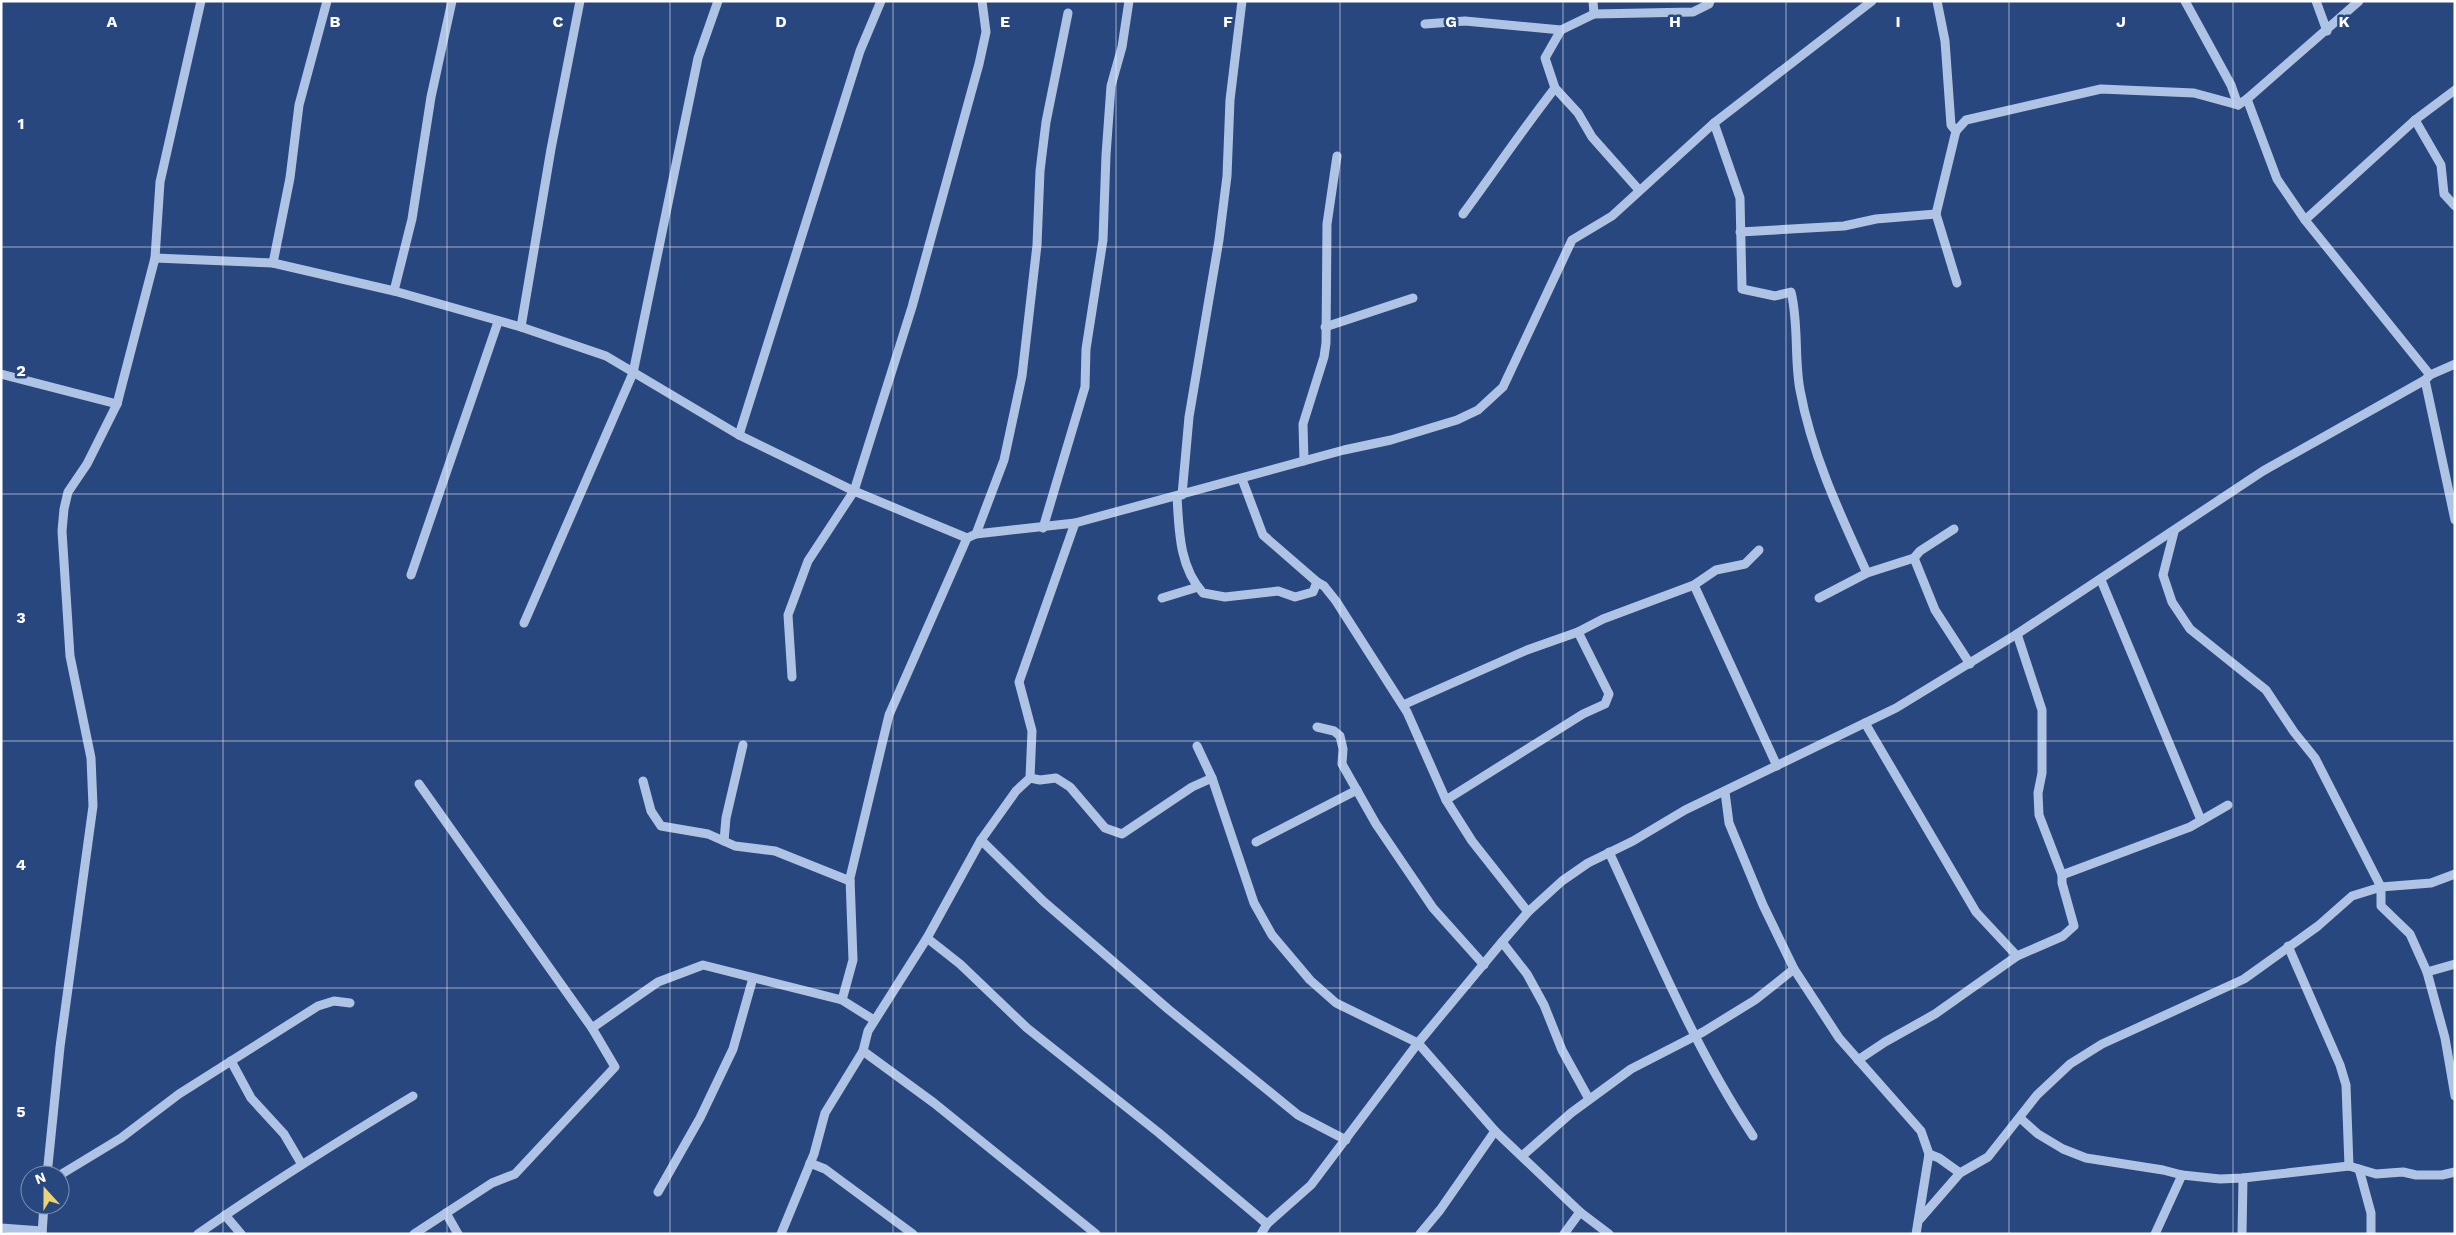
<svg xmlns="http://www.w3.org/2000/svg" width="2456" height="1235" font-family="'Work Sans',sans-serif">
  <rect width="100%" height="100%" fill="#28477f"/>
  <g fill="none" stroke-linecap="round" stroke-linejoin="round">
    <g stroke="#afc3e5" stroke-width="9">
      <path d="M1593,1L1594,14"/>
      <path d="M1937,1L1945,41L1951,125L1956,131L1966,120L2101,89L2194,93L2238,105"/>
      <path d="M2185,1L2231,85L2238,105L2247,99L2277,179L2305,220L2430,375"/>
      <path d="M2316,1L2327,31"/>
      <path d="M1425,24L1465,21L1561,30L1594,14L1693,12L1709,4L1710,1"/>
      <path d="M1561,30L1545,58L1555,88L1578,113L1592,137L1639,190"/>
      <path d="M2247,99L2359,1"/>
      <path d="M2415,120L2441,165L2444,194L2455,206"/>
      <path d="M1714,123L1740,198L1742,289L1775,296L1791,292C1799,324 1794,358 1800,390C1812,455 1840,514 1867,573"/>
      <path d="M1956,131L1936,214L1957,283"/>
      <path d="M1463,214C1494,172 1523,129 1555,88"/>
      <path d="M2305,220L2415,120L2455,90"/>
      <path d="M1740,232L1844,226L1876,219L1936,214"/>
      <path d="M155,258L273,263L394,291L521,327L606,356L739,435L854,491L967,538L976,534L1075,523L1344,450L1391,440L1457,420L1478,410L1503,387L1572,240L1612,216L1714,123L1872,1"/>
      <path d="M273,263L290,178L299,105L327,1"/>
      <path d="M394,291L412,219L431,97L452,1"/>
      <path d="M521,327L551,149L580,1"/>
      <path d="M1325,327L1413,298"/>
      <path d="M1,374L117,404"/>
      <path d="M2425,380L2455,520"/>
      <path d="M739,435L860,51L881,1"/>
      <path d="M1304,461L1303,424L1324,357L1326,343L1327,224L1337,156"/>
      <path d="M1242,479L1263,535L1317,582"/>
      <path d="M1182,495L1189,417L1219,240L1227,176L1230,100L1242,1"/>
      <path d="M1177,496C1179,530 1179,567 1203,593L1225,597L1278,591L1295,597L1313,592L1317,582L1324,586L1336,601L1407,712L1446,800L1472,841L1528,912"/>
      <path d="M1043,528L1085,387L1086,349L1103,240L1106,155L1111,86L1122,47L1129,1"/>
      <path d="M2174,532L2163,575L2172,602L2190,629L2266,690L2294,732L2315,758L2381,887V906L2410,934L2427,972L2445,1038L2455,1096"/>
      <path d="M976,534L1004,460L1022,376L1037,245L1040,171L1046,122L1068,13"/>
      <path d="M1914,558L1935,610L1970,664"/>
      <path d="M411,575L498,322"/>
      <path d="M2101,580L2201,820"/>
      <path d="M1694,585L1777,766"/>
      <path d="M1162,598L1198,587"/>
      <path d="M1819,598L1867,573L1914,558L1920,551L1954,529"/>
      <path d="M524,623L633,373L698,58L718,1"/>
      <path d="M1578,632L1603,619L1694,585L1716,570L1745,564L1759,550"/>
      <path d="M792,677L788,615L808,561L854,491L912,307L979,64L986,32L982,1"/>
      <path d="M1403,705L1527,650L1578,632L1609,694L1605,704L1583,714L1446,800"/>
      <path d="M1865,723L1976,912L2017,956"/>
      <path d="M1317,727L1334,731L1340,736L1343,749L1342,764L1376,824L1433,908L1484,965"/>
      <path d="M1197,746L1212,778L1254,903L1272,935L1310,980L1336,1003L1418,1043L1495,1131L1580,1212L1609,1234"/>
      <path d="M1030,778L1032,731L1019,682L1075,523"/>
      <path d="M643,781L651,811L661,826L708,834L735,846L775,851L850,881"/>
      <path d="M1725,792L1729,823L1763,905L1794,969L1839,1038L1921,1131L1929,1154L1916,1234"/>
      <path d="M981,840L1043,901L1168,1009L1298,1115L1346,1140"/>
      <path d="M724,841L726,818L743,745"/>
      <path d="M1256,842L1357,790"/>
      <path d="M1609,852C1654,949 1694,1047 1753,1136"/>
      <path d="M2062,875L2190,827L2228,805"/>
      <path d="M927,938L960,964L1027,1028L1159,1133L1267,1224"/>
      <path d="M1502,942L1527,974L1544,1005L1562,1050L1589,1099"/>
      <path d="M2288,946L2340,1065L2346,1085L2349,1166"/>
      <path d="M2427,972L2455,964"/>
      <path d="M842,1000L853,960L850,878L889,715L967,538"/>
      <path d="M592,1028L658,982L703,965L842,1000L874,1020"/>
      <path d="M863,1051L934,1103L1096,1234"/>
      <path d="M1858,1060L1885,1042L1935,1014L2017,956L2063,936L2074,926L2062,883V875L2039,815L2038,793L2042,773V710L2017,634"/>
      <path d="M231,1061L251,1098L284,1134L301,1163"/>
      <path d="M2020,1118L2038,1134L2063,1149L2086,1158L2163,1170L2182,1175L2220,1179L2243,1178L2349,1166L2376,1174L2403,1172L2416,1175H2442L2455,1172"/>
      <path d="M1929,1154L1939,1158L1960,1173"/>
      <path d="M1522,1156L1571,1113L1631,1069L1703,1032L1755,1000L1794,969"/>
      <path d="M810,1163L825,1169L913,1234"/>
      <path d="M2359,1169L2371,1213V1234"/>
      <path d="M47,1175L60,1047L93,806L91,758L70,656L62,531L64,509L68,492L87,464L117,404L155,258L160,182L201,1"/>
      <path d="M60,1175L121,1138L179,1094L318,1006L334,1001L350,1003"/>
      <path d="M658,1192L700,1118L733,1049L753,978"/>
      <path d="M446,1213L458,1234"/>
      <path d="M225,1215L241,1234"/>
      <path d="M1920,1219L1960,1173L1988,1157L2037,1095L2070,1064L2102,1044L2244,979L2318,926L2352,896L2381,887L2431,883L2455,874"/>
      <path d="M1,1228L42,1231"/>
      <path d="M42,1234L44,1205"/>
      <path d="M198,1234C268,1185 340,1140 413,1096"/>
      <path d="M414,1234L492,1183L515,1174L615,1067L592,1028L419,784"/>
      <path d="M781,1234L814,1154L825,1113L863,1051L868,1031L927,938L981,840L1016,791L1030,778L1040,780L1056,778L1070,787L1105,828L1122,834L1192,787L1212,778"/>
      <path d="M1261,1234L1267,1224L1311,1185L1418,1043L1502,942L1528,912L1562,881L1588,863L1633,841L1685,810L1896,708L2017,634L2263,471L2425,380L2430,375L2455,364"/>
      <path d="M1420,1234L1440,1210L1495,1131"/>
      <path d="M1564,1234L1580,1212"/>
      <path d="M2155,1234L2182,1175"/>
      <path d="M2242,1234L2243,1178"/>
    </g>
  </g>
  <path fill="none" stroke="#fff" stroke-width="1" stroke-opacity="0.55" d="M223,1V1234M447,1V1234M670,1V1234M893,1V1234M1116,1V1234M1340,1V1234M1563,1V1234M1786,1V1234M2009,1V1234M2233,1V1234M1,247H2455M1,494H2455M1,741H2455M1,988H2455"/>
  <g font-size="16" text-anchor="middle" font-weight="bold" fill="#fff" stroke="#28477f" stroke-width="5" stroke-linejoin="round" paint-order="stroke">
    <text x="112" y="27">A</text>
    <text x="335" y="27">B</text>
    <text x="558" y="27">C</text>
    <text x="781" y="27">D</text>
    <text x="1005" y="27">E</text>
    <text x="1228" y="27">F</text>
    <text x="1451" y="27">G</text>
    <text x="1675" y="27">H</text>
    <text x="1898" y="27">I</text>
    <text x="2121" y="27">J</text>
    <text x="2344" y="27">K</text>
    <text x="21" y="129">1</text>
    <text x="21" y="376">2</text>
    <text x="21" y="623">3</text>
    <text x="21" y="870">4</text>
    <text x="21" y="1117">5</text>
  </g>
  <rect width="2456" height="1235" fill="none" stroke="#ffffff" stroke-width="5"/>
  <g transform="translate(45 1190) rotate(339)"><circle r="24" fill="#28477f" stroke="#7e91b2"/>
  <path d="M0-4L9 19L0 12L-9 19Z" fill="#ecd376"/>
  <text y="-8" font-size="14" font-weight="bold" text-anchor="middle" fill="#ffffff">N</text>
  </g>
</svg>
